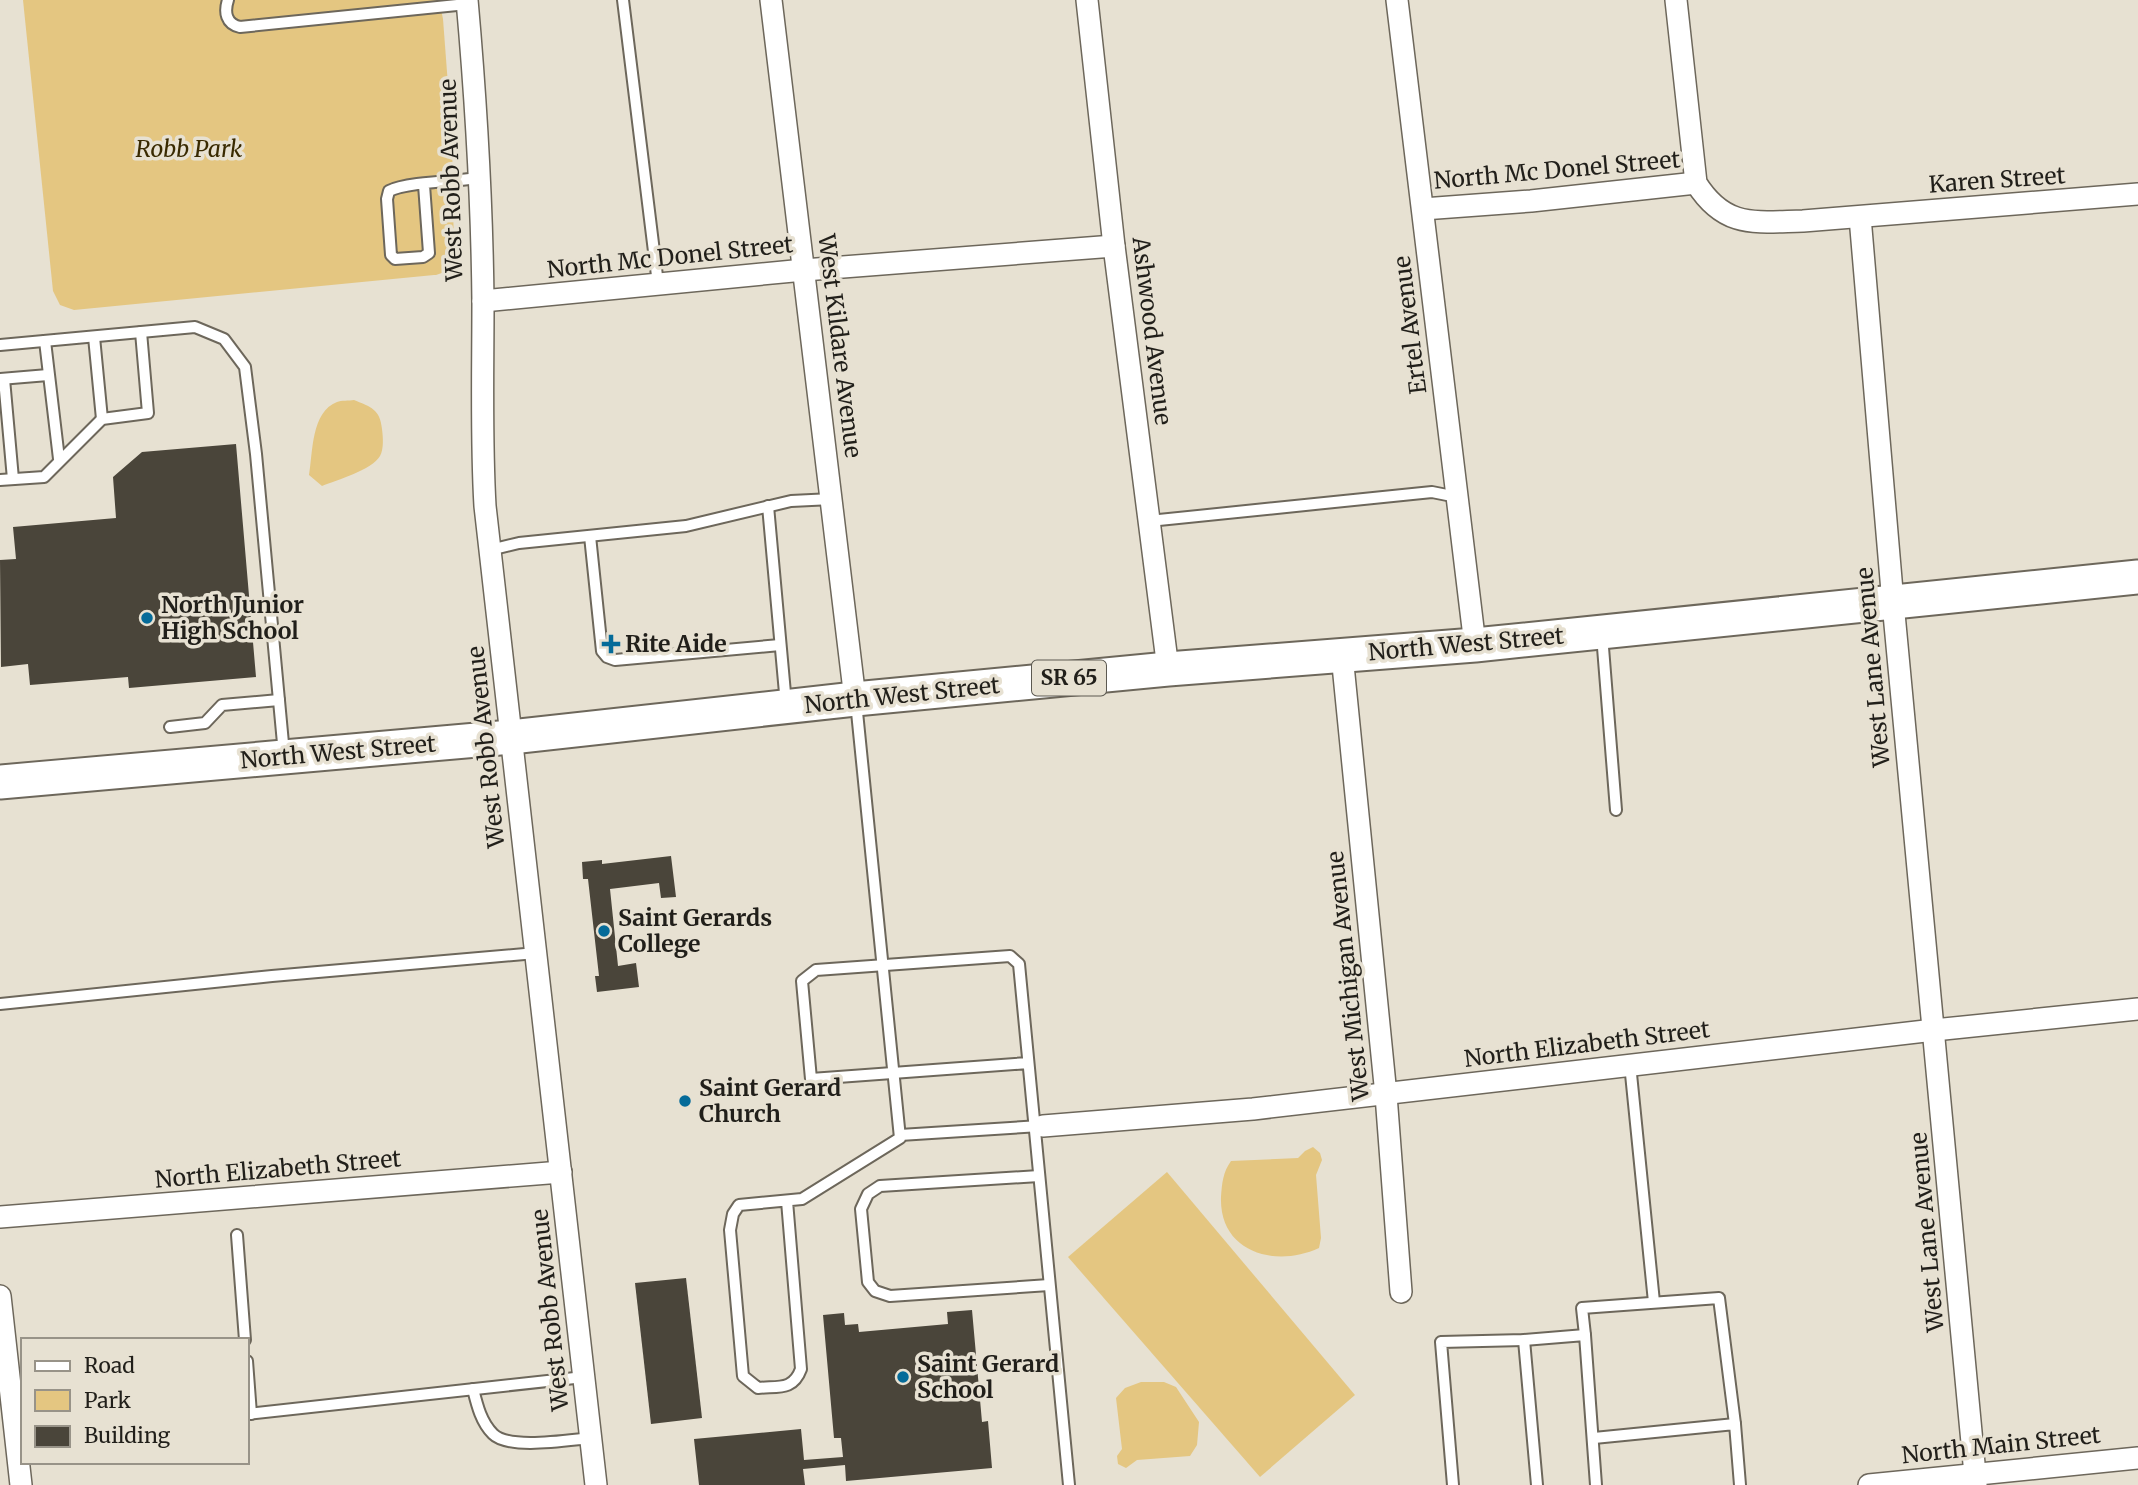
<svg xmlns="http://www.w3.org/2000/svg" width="2138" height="1485" font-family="Merriweather,serif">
  <rect width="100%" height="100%" fill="#e7e1d2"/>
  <g fill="#e4c681">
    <path d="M23,0H439L443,19L452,138L454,256C451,269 446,273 434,275L74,310L60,305L53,291Z"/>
    <path d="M354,400C371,407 380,409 382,429C383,437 384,449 380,456C372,470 337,480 322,486L309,475C313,452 311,412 337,402C341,400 349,401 354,400Z"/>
    <path d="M1313,1147L1320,1153L1322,1160L1316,1175L1321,1238L1319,1248C1276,1268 1219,1253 1221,1197C1222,1183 1223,1172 1231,1161L1298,1158L1305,1151Z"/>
    <path d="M1167,1172L1355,1395L1260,1477L1068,1257Z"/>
    <path d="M1141,1382H1164L1176,1387L1199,1422L1197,1445L1190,1456L1137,1460L1126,1468L1118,1464L1117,1456L1122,1449L1116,1398L1125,1388Z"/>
  </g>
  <g fill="#4a453a">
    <path d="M236,444L256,677L129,688L128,677L30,685L28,664L1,667L0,560L16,559L13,527L116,518L113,477L142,452Z"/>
    <path d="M671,856L676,897L661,898L659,883L610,889L618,966L636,963L639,987L597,992L595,976H599L588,879H583L582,862L602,860V864Z"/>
    <path d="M686,1278L702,1418L651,1424L635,1283Z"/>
    <path d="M972,1310L982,1422L988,1421L992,1468L846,1481L845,1465L803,1469L805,1485H699L694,1439L801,1429L804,1460L843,1457L841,1438H834L823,1315L844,1313L845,1325L858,1324L859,1332L948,1324L947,1312Z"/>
  </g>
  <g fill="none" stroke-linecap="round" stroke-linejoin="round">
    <g stroke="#6d675b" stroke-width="14">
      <g id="service">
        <path d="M228,0C224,12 226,24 240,27L467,4"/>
        <path d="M623,0L658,284"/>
        <path d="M424,185L429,253L423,257L395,259L391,255L387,199L389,191C406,182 458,181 479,178"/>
        <path d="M94,337L102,419"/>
        <path d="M45,341L59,459"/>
        <path d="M0,345L195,327L224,339L245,367L256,454L284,754"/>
        <path d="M0,379L48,375"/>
        <path d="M4,379L13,479"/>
        <path d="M0,480L44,477L102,419L148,413L141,332"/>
        <path d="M768,506L786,704"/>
        <path d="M1149,521L1432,492L1457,497"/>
        <path d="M590,536L602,651L607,657L615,660L780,645"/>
        <path d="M490,550L519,543L686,526L791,501L832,499"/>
        <path d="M1602,635L1616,810"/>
        <path d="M170,727L205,723L222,705L279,700"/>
        <path d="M0,1004L272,976L536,953"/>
        <path d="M1028,1063L811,1079L802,981L816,970L1010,956L1019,964L1069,1485"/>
        <path d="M1630,1064L1654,1302"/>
        <path d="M900,1135L1040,1126"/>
        <path d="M1039,1176L880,1186L868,1194L861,1209L868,1282L875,1291L890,1296L1049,1285"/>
        <path d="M787,1201L801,1369C793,1391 778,1386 758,1388L743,1376L730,1230L733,1214L739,1205L802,1199L900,1138L856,702"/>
        <path d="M237,1235L245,1340"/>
        <path d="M1585,1335L1582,1308L1719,1298L1735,1424"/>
        <path d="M1524,1340L1537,1485"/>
        <path d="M247,1361L251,1414"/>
        <path d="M473,1389C477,1405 481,1422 493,1434C509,1450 568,1440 591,1438"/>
        <path d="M247,1414L584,1377"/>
        <path d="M1594,1438L1735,1424L1740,1485"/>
        <path d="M1453,1485L1441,1342L1524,1340L1585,1335L1596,1485"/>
      </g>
    </g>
    <g stroke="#6d675b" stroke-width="24">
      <g id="minor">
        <path d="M467,0C476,101 482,202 483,303C483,371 481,438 485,506L596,1485"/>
        <path d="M771,0L855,699"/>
        <path d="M1087,0L1114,246L1168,669"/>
        <path d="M1397,0L1475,645"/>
        <path d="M1676,0L1696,183C1725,229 1755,222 1803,221L2138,194"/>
        <path d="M1423,209L1531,201L1696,183"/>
        <path d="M1860,217L1893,603L1976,1485"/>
        <path d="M483,301L804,270L1114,246"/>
        <path d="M1342,655L1386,1095L1401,1292"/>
        <path d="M1043,1126L1253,1109L1934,1030L2138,1009"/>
        <path d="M0,1217L561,1172"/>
        <path d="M0,1296L21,1485"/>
        <path d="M1869,1485L2138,1458"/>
      </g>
    </g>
    <g stroke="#6d675b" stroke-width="37">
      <path id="primary" d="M0,782L511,737L855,699L1168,669L1475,645L2138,577"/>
    </g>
    <use href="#service" stroke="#fff" stroke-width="10"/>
    <use href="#minor" stroke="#fff" stroke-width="21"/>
    <use href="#primary" stroke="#fff" stroke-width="33"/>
  </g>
  <g fill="#056b99" stroke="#e7e1d2" stroke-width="2.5">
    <circle cx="147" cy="618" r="7"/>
    <path d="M607.5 633.5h7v7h7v7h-7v7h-7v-7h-7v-7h7z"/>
    <circle cx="604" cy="931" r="7"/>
    <circle cx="685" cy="1101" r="7"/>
    <circle cx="903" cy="1377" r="7"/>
  </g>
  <g text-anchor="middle" stroke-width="7" stroke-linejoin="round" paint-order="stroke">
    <rect fill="#e7e1d2" stroke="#5c5951" stroke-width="2" x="1032" y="660.5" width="74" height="35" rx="5"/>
    <g font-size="21" font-weight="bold" fill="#211f1a">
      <text x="1069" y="685">SR 65</text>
    </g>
    <g font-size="23" font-style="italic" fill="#392a01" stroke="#e7e1d2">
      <text x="189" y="157">Robb Park</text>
    </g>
    <g font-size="23" fill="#211f1a" stroke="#e7e1d2">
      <text transform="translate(1557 170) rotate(-5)" y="8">North Mc Donel Street</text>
      <text transform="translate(451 180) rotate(-92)" y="8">West Robb Avenue</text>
      <text transform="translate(1997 180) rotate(-4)" y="8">Karen Street</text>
      <text transform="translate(670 257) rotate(-6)" y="8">North Mc Donel Street</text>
      <text transform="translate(1410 325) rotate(-97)" y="8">Ertel Avenue</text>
      <text transform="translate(1152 331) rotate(83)" y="8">Ashwood Avenue</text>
      <text transform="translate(840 346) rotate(83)" y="8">West Kildare Avenue</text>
      <text transform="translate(1466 644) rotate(-5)" y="8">North West Street</text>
      <text transform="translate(1873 667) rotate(-95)" y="8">West Lane Avenue</text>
      <text transform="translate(902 695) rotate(-6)" y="8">North West Street</text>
      <text transform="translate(486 747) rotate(-96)" y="8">West Robb Avenue</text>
      <text transform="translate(338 752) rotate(-5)" y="8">North West Street</text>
      <text transform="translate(1348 976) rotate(-96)" y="8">West Michigan Avenue</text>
      <text transform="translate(1587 1044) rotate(-7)" y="8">North Elizabeth Street</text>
      <text transform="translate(278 1169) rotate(-5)" y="8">North Elizabeth Street</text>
      <text transform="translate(1927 1232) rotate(-95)" y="8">West Lane Avenue</text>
      <text transform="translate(550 1310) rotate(-96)" y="8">West Robb Avenue</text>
      <text transform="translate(2001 1445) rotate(-6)" y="8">North Main Street</text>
    </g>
    <g font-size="23" font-weight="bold" fill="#211f1a" stroke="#e7e1d2" text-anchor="start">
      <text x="161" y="613">North Junior<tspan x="161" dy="26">High School</tspan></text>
      <text x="625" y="652">Rite Aide</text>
      <text x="618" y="926">Saint Gerards<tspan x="618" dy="26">College</tspan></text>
      <text x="699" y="1096">Saint Gerard<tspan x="699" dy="26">Church</tspan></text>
      <text x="917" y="1372">Saint Gerard<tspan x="917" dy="26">School</tspan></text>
    </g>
  </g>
  <rect x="21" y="1338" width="228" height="126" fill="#e7e1d2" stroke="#989388" stroke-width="2"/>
  <rect x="35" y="1361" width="35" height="10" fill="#ffffff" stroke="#989388" stroke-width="2"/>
  <text x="84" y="1373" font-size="21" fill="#211f1a">Road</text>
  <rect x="35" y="1390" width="35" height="21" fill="#e4c681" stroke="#989388" stroke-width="2"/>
  <text x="84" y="1408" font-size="21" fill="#211f1a">Park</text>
  <rect x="35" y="1426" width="35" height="21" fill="#4a453a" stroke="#989388" stroke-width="2"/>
  <text x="84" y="1443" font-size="21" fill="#211f1a">Building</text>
</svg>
